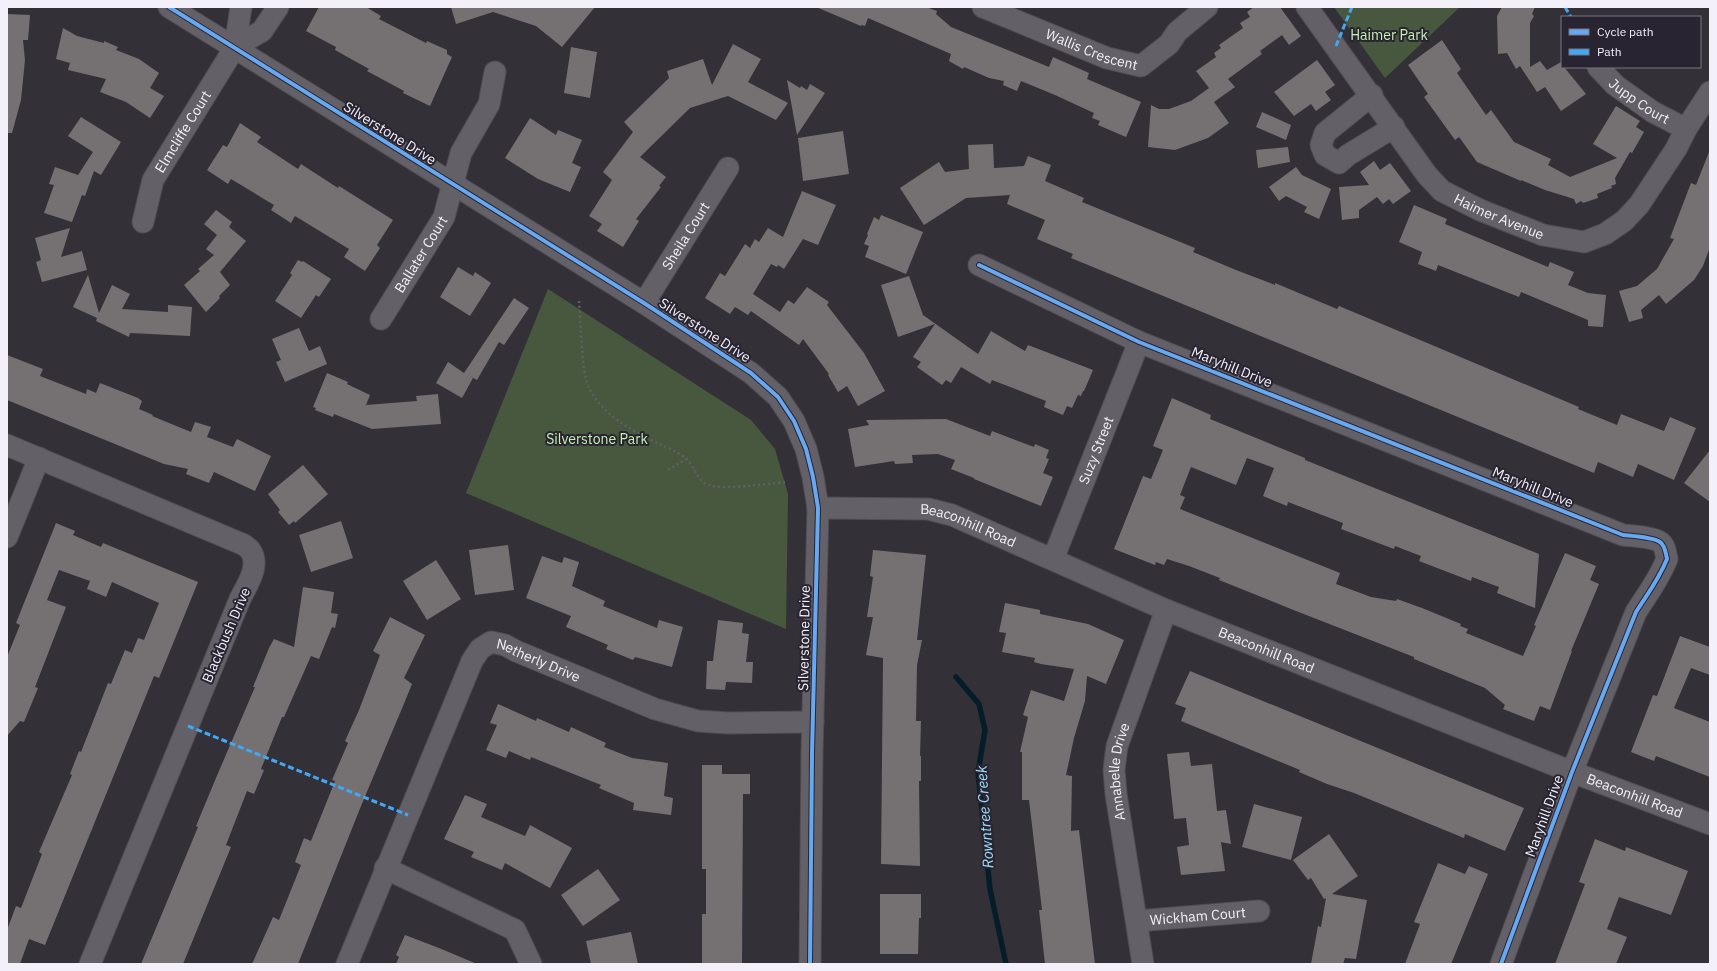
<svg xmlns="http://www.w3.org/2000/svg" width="1717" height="971" font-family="'IBM Plex Sans',sans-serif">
  <rect width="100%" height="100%" fill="#343038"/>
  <g fill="#47583f">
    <path d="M1334,7H1460L1385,78Z"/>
    <path d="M548,289L751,420L775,449L788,494L786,629L466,493Z"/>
  </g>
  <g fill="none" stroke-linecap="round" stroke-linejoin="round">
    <path stroke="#051d28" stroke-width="5.5" d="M956,677L979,704L985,730L978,772L990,889L1006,964"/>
  </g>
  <g fill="#757071">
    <path d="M319,7H366L381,16L379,19L426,43L427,41L447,50V54L452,57L430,106L403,93L404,91L367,71L369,69L335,50L336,47L306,31Z"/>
    <path d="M451,7H595L562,47L536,26L493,12L456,24Z"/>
    <path d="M816,7H926L937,11L936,14L951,27L1049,67L1053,57L1089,73L1087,79L1141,102L1126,137L1098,125L1100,121L1092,118L1094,113L1055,95L1021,81L1017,91L1003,85L1004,81L989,78L964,67L963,69L949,61L951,54L868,18L865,26L862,25L861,26Z"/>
    <path d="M1254,7H1280L1301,36L1289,45L1282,35L1260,51L1262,54L1228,79L1235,87L1214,102L1229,123L1208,138L1175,150L1148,147L1151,105L1159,109H1169L1191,101L1209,88L1196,71L1216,57L1214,53L1221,48L1219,45L1243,28L1240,23L1250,17L1247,12Z"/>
    <path d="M1502,7H1535L1532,14L1534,16L1530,23V67L1540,61L1547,70L1561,62L1562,67H1564L1586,94L1561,111L1545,87L1537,92L1520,66L1516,69L1507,53L1498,54L1497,16Z"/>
    <path d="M7,14L30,15L28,40H23L25,60L21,100L12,133H7Z"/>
    <path d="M63,28L77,36L104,43V41L118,47L116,50L139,59L159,73L150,88L164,96L150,118L126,102L100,92L106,79L68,70L70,63L56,59Z"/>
    <path d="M1442,40L1461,69L1457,73L1486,115L1491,110L1514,142L1551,159L1548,165L1570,177L1617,158L1593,144L1616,106L1640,121L1636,127L1644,132L1632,153L1630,152L1615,178L1616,184L1611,186L1612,188L1597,194L1598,198L1583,203L1581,201L1576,204L1574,199L1545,190L1521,180V181L1477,162L1459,137L1455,140L1424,97L1428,94L1408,65Z"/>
    <path d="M733,44L761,59L748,82L788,103L776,120L728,96L690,108L640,157L666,177L659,186L661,187L636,219L639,221L623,247L597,231L602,224L589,216L612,180L603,172L633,132L624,122L669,78L667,71L703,59L712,85Z"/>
    <path d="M571,47L597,52L590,98L564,93Z"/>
    <path d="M1317,60L1335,85L1325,92L1331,100L1316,111L1311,104L1294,116L1274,92Z"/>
    <path d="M787,80L800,88L801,86L807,90L810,84L825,93L797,135Z"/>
    <path d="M1262,112L1291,125L1286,140L1256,127Z"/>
    <path d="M81,117L121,142L101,175L94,171L85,196L82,195L72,222L44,213L54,185L49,184L55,167L78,175L93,152L68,136Z"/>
    <path d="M530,118L556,135L558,130L582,140L572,163L581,167L570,192L538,179L505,158Z"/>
    <path d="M240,123L261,137L257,142L298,169L301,164L338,188L339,186L393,220L377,245L380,248L365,271L344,257L349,249L295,216L291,223L271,210L274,205L231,179L228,184L207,170L223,145L227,147Z"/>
    <path d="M843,131L849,174L803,181L798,138Z"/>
    <path d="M993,144L994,168L1024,166L1028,156L1051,165L1045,181L1084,198L1082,202L1195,248L1193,252L1236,270L1275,285V283L1337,309L1339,306L1432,345L1579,407L1578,409L1617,425L1621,414L1664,431L1670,417L1696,428L1674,480L1638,464L1633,477L1598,462L1594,473L1071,258L1073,254L1037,239L1045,220L1007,204L1010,195L966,198L924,225L900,188L939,162L945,172L969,169L968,145Z"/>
    <path d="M1288,147L1290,162L1258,168L1256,150Z"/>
    <path d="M1709,152L1710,247L1703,266L1694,280L1666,304L1659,295L1641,310L1643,318L1629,322L1619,291L1637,286L1657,269L1674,239L1670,238L1691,183L1696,185Z"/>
    <path d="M1374,161L1380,170L1390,163L1411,191L1393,204L1389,199L1383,204L1377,197L1359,210V218L1342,220L1339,187L1369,185L1360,172Z"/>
    <path d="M1296,167L1302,175L1331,189L1319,219L1304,212L1307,207L1286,196L1279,201L1269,187Z"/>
    <path d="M802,191L836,205L818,245L803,239L784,269L778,265L777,267L771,264L753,294L780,312L788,300L794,304L807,287L829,302L827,305L864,353L885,391L858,406L847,386L838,392L828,375L829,374L803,339L799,345L751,311L748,315L735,307L730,314L705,298L720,273L725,276L745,244L750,248L755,239L759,242L768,228L783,237Z"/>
    <path d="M1414,205L1447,219L1445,224L1548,267L1550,262L1574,272L1568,285L1588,293L1606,295L1603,327L1588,326V320L1521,292L1519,297L1438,265L1436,271L1418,264L1422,252L1399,242Z"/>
    <path d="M216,210L232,222L229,227L246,241L220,272L230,285L219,296L220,298L206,312L184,285L200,271L198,269L214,255L206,249L217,235L204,224Z"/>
    <path d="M881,215L923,232L906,274L865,257L869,246L864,244L868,235L867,234L874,217L879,220Z"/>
    <path d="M70,228L61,257L82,251L87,270L42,282L36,262L41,260L35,238Z"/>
    <path d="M298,260L302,262L303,261L331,279L319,297L316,295L301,318L275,301L292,275L290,273Z"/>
    <path d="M458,267L473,276L475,272L491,283L470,316L440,297Z"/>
    <path d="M88,275L99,313L112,285L130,294L122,309L168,312V305L192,307L190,336L130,333L129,337L96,321L97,318L73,307Z"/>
    <path d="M909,276L923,315L978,354L991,331L1025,351L1028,345L1093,370L1084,391H1083L1081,396L1078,395L1072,408L1067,406L1063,415L1044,407L1046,401L992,380L990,384L961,367L951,383L946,380L942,385L917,367L921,362L913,357L935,324L898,337L881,285Z"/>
    <path d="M514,298L529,308L504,345L499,342L477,380L468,375L473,378L462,398L436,383L448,362L464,373Z"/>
    <path d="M299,328L309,351L320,346L327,364L285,382L276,362L281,360L272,339Z"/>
    <path d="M7,355L43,369L40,376L86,394L87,389L96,393L100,383L138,398L142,401L139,409L153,415L152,416L191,432L195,422L211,427L207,437L233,447L237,439L271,456L255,491L214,472L209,483L186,474L188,469L164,464L7,400Z"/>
    <path d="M327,373L348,382L347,384L370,395L366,405L417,401L416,396L438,394L441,424L372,429L334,414L333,417L315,410L316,408L313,407Z"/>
    <path d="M1172,398L1211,415L1210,419L1305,458V460L1539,554L1535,608L1497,593L1499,587L1472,577L1471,581L1419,561L1421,556L1395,546L1394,549L1341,529L1343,523L1288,502L1287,506L1263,496L1274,468L1247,458L1236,485L1191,467L1180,495L1185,497L1180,509L1340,573L1336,584L1371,597L1396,601L1397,599L1422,608L1461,624L1460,626L1468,629L1466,633L1523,656L1536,626L1534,625L1565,553L1596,566L1590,580L1599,584L1571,651H1572L1550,710L1540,706L1534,721L1503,709L1505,705L1485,688L1414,659V657L1296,611L1219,580L1220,578L1189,566L1167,559L1164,565L1156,562L1155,565L1114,549L1143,476L1151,479L1163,450L1153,446Z"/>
    <path d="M946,419L990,436L992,431L1034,447L1035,444L1049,450L1046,458L1049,459L1043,473L1053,477L1041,506L974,479V478L951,469L955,460L938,454L912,455L913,463L895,464L894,461L855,467L848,429L869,425L866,420Z"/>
    <path d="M1710,450V502L1684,483Z"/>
    <path d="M303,465L328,494L295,523L294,521L289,525L278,512L280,510L268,494Z"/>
    <path d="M341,521L353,558L311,572L299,535Z"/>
    <path d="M56,523L75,531L73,535L101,547L103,543L198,582L159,678L154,676L45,945L29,939L20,964H7V930L16,906L21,908L42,854L39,852L72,775L70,774L79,751L81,752L108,683L111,684L125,650L132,653L138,638L144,640L159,603L112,582L106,597L87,589L90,581L59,570L47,600L66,607L35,687L38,688L24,722L20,721L7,736V657L20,625L16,623Z"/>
    <path d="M508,545L514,590L475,595L469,550Z"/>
    <path d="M873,550L926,555L917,640H922L917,665L916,721H921L920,756H921V781H919L920,866L881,864L883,658L866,655L873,617H867L873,577L870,576Z"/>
    <path d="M542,556L562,563L564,557L579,562L572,586L605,601L603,606L657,628L659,620L683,627L672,667L635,657L633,660L606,649L608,645L566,627L571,616L526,598Z"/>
    <path d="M436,560L461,599L427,620L403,581Z"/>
    <path d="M303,587L334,592L331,613L338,614L335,628L332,627L319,659L311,656L284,717H282L261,769L264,770L254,794L247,791L226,845L231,847L183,964H141L198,827L196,826L216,778L255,687H253L269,648L274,639L294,647Z"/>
    <path d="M1005,603L1040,610V614L1088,624L1124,640L1106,684L1087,676L1085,701L1074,738L1066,775L1072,776L1071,831L1079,830L1095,964H1045L1039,910H1042L1029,800H1022V752H1020L1028,717L1023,715L1031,690L1064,701L1074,669L1041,664L1034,662L1035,658L1002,652L1006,633L999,632Z"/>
    <path d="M390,617L425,635L404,678L412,684L403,706L361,806L298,964H252L273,917L279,920L301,865L295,862L304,838L311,841L335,781L332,780L348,743L345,741L359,710L380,655L373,651Z"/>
    <path d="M718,620L743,623L742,633L749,634L746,662H753L752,683L726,682L725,690L706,689L707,661H713Z"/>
    <path d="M1680,636L1710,647V675L1691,668L1674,708L1710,722V777L1656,756L1654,761L1631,752L1653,695L1657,696Z"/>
    <path d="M1190,671L1524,808L1505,851L1465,834L1464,838L1354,793L1327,784L1299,772L1300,770L1181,721L1186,708L1175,704Z"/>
    <path d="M498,704L536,721L537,718L569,732L571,727L606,743L604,747L632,758L668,763L664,796L673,798L671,815L633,810L634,803L599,788L601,785L531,757L530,760L509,751L506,758L486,750L497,725L490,723Z"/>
    <path d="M1189,752L1191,766L1212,764L1217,811L1226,810L1231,844L1221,842L1225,871L1181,875L1177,847L1189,845L1186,818L1174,819L1167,754Z"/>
    <path d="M702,765H722V774H750V794H743L742,964H702V914H706V869H702Z"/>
    <path d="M465,795L487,804L481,817L525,836L530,825L572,848L550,888L505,863L502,870L471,857L474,852L444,839Z"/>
    <path d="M1254,804L1302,817L1291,860L1242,847Z"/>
    <path d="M1329,834L1358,876L1332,894L1367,900L1356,959L1345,958L1343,964H1311L1318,926L1321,927L1326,898L1324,899L1311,878L1308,880L1293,860Z"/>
    <path d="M1595,839L1625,851L1626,847L1688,871L1671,915L1619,897L1607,929L1627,937L1616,964H1555L1585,884L1579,882Z"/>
    <path d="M1438,863L1465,874L1469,866L1488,874L1451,964H1405L1420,924L1414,922Z"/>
    <path d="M598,869L620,900L583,926L561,895Z"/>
    <path d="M880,894H921V918H919L918,954H880Z"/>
    <path d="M631,932L638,964H591L586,941Z"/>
    <path d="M405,935L439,948L477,964H396L399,957L396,955Z"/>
  </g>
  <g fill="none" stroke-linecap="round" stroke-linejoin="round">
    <g stroke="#504d53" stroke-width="23">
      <g id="street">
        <path d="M169,7L644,303L751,373L778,397L794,421L806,449L813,477L818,508L812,753L810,964"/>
        <path d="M241,7L235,47L262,31L278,7"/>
        <path id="s1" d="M983,7L1107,58L1141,66L1169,44L1177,32L1207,7"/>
        <path id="s2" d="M1307,7L1427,175L1442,191L1480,210L1543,235L1584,242L1605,234L1624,221L1639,205L1676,149L1686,129L1710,92"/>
        <path id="s3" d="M1598,67L1615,85L1653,112L1686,129"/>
        <path d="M1372,95L1325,133L1321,145L1325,155L1339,163L1348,155L1394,127"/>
        <path id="s4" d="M143,222L153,180L235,47"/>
        <path d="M979,265L1139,342L1623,535C1632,536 1653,537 1660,542C1665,545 1666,554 1667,559C1658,581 1648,593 1636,612L1572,772L1501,964"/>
        <path id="s5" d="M644,303L728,168"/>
        <path id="s6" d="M381,319L444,217L461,153L489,104L495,72"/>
        <path d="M7,445L242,544C245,545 248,548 250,550C261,565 247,585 240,599L90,964"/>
        <path id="s7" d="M818,508L928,509L952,515L1166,610L1572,772L1710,824"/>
        <path d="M7,537L39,458"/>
        <path id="s8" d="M1053,559L1139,342"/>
        <path d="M385,868L515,930L531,964"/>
        <path id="s9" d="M1137,921L1259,911"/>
        <path id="s10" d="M347,964L472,661L480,649L491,642L505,645L516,651L655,709L698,721L728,723L813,722"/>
        <path id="s11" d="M1143,964L1116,794L1114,770L1117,746L1166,610"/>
      </g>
    </g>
    <g stroke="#616064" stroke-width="2.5" stroke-dasharray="2 3" stroke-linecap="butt">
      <path d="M579,301C581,323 581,370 589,388C603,416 633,431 659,444C668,448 678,452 686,458C694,466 698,482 709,485C724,490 768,484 785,482"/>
      <path d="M668,470L686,459"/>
    </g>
    <use href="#street" stroke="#636167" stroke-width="21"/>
    <g stroke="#3fa9f5" stroke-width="3" stroke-dasharray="6 3" stroke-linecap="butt">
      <path d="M1565,7L1571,17"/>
      <path d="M1336,46L1352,7"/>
      <path d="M188,726L408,815"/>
    </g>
    <g stroke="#292431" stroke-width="6">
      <g id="cycleway">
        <path d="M169,7L644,303L751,373L778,397L794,421L806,449L813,477L818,508L812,753L810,964"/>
        <path d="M979,265L1139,342L1623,535C1632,536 1653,537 1660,542C1665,545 1666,554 1667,559C1658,581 1648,593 1636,612L1572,772L1501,964"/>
      </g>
    </g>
    <use href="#cycleway" stroke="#66a8f1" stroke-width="4"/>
  </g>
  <g text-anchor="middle" stroke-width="4" stroke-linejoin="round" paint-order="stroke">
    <g font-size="14" fill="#c6f1b0" stroke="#292431">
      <text x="1389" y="40">Haimer Park</text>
      <text x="597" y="444">Silverstone Park</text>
    </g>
    <g font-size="14" fill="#f3f0f9" stroke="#292431">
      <text dy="5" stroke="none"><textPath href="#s1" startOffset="117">Wallis Crescent</textPath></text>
      <text dy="5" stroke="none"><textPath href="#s3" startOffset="54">Jupp Court</textPath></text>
      <text dy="5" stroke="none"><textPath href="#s4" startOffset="100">Elmcliffe Court</textPath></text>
      <text transform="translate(390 133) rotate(32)" y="5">Silverstone Drive</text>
      <text dy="5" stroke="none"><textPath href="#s2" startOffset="291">Haimer Avenue</textPath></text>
      <text dy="5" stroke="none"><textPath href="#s5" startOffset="79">Sheila Court</textPath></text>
      <text dy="5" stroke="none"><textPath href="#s6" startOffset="76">Ballater Court</textPath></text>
      <text transform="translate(705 330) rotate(33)" y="5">Silverstone Drive</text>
      <text transform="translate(1232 367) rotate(22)" y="5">Maryhill Drive</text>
      <text dy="5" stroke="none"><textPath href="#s8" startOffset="117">Suzy Street</textPath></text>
      <text transform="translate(1533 487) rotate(22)" y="5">Maryhill Drive</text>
      <text dy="5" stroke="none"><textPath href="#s7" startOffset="153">Beaconhill Road</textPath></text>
      <text transform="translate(226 635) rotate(-67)" y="5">Blackbush Drive</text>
      <text transform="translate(804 638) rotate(-89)" y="5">Silverstone Drive</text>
      <text dy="5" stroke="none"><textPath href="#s7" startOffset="477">Beaconhill Road</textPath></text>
      <text dy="5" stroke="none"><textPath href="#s10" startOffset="406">Netherly Drive</textPath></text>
      <text dy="5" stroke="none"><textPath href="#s11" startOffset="195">Annabelle Drive</textPath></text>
      <text dy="5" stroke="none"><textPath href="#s7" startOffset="873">Beaconhill Road</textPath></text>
      <text transform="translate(1544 816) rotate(-70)" y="5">Maryhill Drive</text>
      <text dy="5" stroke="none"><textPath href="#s9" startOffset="61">Wickham Court</textPath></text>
    </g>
    <g font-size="15" font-style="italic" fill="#9bdefa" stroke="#292431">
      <text transform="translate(985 817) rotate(-94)" y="5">Rowntree Creek</text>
    </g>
  </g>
  <rect width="1717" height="971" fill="none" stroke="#f3f0f9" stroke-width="16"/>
  <rect x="1561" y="16" width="140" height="52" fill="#292431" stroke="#7a7681"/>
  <rect x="1569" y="29" width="20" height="6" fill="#66a8f1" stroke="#7a7681"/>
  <text x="1597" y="36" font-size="12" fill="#f3f0f9">Cycle path</text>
  <rect x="1569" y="49" width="20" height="6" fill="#3fa9f5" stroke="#7a7681"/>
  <text x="1597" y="56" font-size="12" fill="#f3f0f9">Path</text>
</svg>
